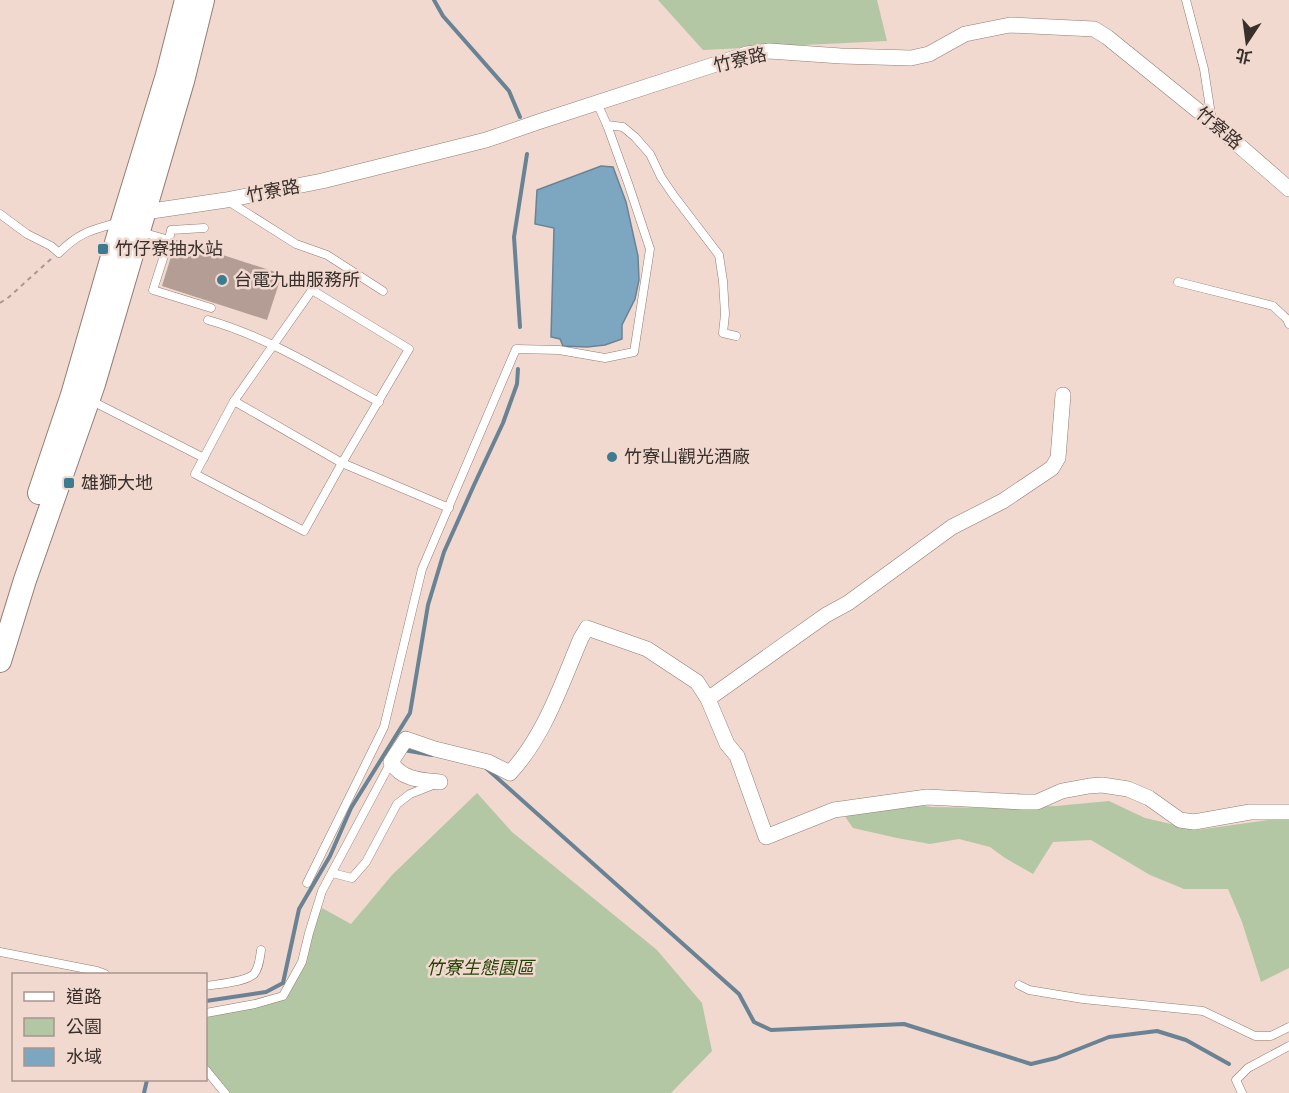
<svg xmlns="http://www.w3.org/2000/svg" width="1289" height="1093" font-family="Georgia,'Noto Sans TC',serif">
  <rect width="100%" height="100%" fill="#f1d9cf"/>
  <g fill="#b3c7a5">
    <path d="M658,0H877L887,41L703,50Z"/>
    <path d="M477,793L512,832L657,950L702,1003L712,1051L671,1093H227L206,1067V1013L283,996L301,962L309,933L322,908L351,924L392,875Z"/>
    <path d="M887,800L932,807L991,808L1056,806L1109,801L1145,818L1197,830L1289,817V968L1261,982L1242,922L1228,889H1184L1150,875L1091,840L1053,842L1033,874L1005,858L990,847L959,839L930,844L897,838L853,828L846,818L849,807Z"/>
  </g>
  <path fill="#7da6c1" stroke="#698394" stroke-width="1.5" d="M601,166L613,167L626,202L638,256L639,280L635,299L622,325V339L605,345L587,347L563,346L560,339L551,337L554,228L535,224L537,190Z"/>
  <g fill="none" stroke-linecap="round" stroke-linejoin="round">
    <g stroke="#698394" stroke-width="4">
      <path d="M434,0L443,16L509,91L520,117"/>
      <path d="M520,327L514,237L527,154"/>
      <path d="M404,750L432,755"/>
      <path d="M486,768L739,994L754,1022L771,1030L904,1024L1031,1064L1056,1058L1109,1037L1157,1031L1186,1040L1229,1064"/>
      <path d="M206,1001L266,992L283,983L299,909L330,856L351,808L410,713L428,605L444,552L474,485L503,423L517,384L518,369"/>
      <path d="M144,1093L147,1080"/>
    </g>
  </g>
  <path fill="#b49d94" d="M176,240L282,274L267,320L162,286Z"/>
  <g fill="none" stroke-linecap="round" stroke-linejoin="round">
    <g stroke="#937d75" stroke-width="9">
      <g id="lane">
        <path d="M1186,0L1204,69L1212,121"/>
        <path d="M607,125L623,127L635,137L650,154L661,177L674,196L719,255L723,281L725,314L723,333L736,336"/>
        <path d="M228,201L296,244L327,255L383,291"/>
        <path d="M0,214L27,234L51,246L59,253C78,233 91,230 117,223"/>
        <path d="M141,232L169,240L153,290L211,308"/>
        <path d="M169,240L171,230L204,228"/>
        <path d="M1178,282L1273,306L1287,319L1289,324"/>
        <path d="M312,290L409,349L342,463L304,531L195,474L234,401Z"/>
        <path d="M208,320C268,337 323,372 379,402"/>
        <path d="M90,400L204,458"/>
        <path d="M234,401L342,463L449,508"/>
        <path d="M332,873L352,878L366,862L397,804L410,794L433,785"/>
        <path d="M307,883L384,727L422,569L516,349L559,350L605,358L634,352L650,249L628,183L607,125L597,103"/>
        <path d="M0,952L97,971L105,974"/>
        <path d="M1019,985L1029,990L1083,999L1203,1011L1255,1036H1271L1289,1027"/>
        <path d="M206,986C217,984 246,982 254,974C259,968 260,958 261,950"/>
        <path d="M206,1013L255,1004L283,996L302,962L309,933L322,891L391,762"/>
        <path d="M206,1070L225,1093"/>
        <path d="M1242,1093L1236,1080L1248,1068L1289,1046"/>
      </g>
    </g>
    <g stroke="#937d75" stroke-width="16">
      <g id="street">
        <path d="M137,215L145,212L226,200L322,181L486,140L538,122L747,54L769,51L841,56L911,58L929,54L965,34L1010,25L1094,29L1107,37L1212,122L1289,189"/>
        <path d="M708,699L826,615L848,603L952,527L1003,501L1052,468L1058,458L1063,395"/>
        <path d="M440,782C421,780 402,780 391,762L406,739L435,749L488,762L510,773C545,735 561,685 581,638L587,628L647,649L697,682L708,699L727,744L737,756L766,837L834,810L927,797L1023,802H1037L1062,791L1089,786L1102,785L1128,789L1149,798L1180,820L1194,822L1250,812H1289"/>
      </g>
    </g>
    <g stroke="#937d75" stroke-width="24">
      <g id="primary">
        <path d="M39,493L72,395L122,222L167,75L186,0"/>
        <path d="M0,661L25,580L94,384L183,81L203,0"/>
      </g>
    </g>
    <path stroke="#a9978f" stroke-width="2" stroke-dasharray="4.5 4.5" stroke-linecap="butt" d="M0,303L9,297L52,258"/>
    <use href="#lane" stroke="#fff" stroke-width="8"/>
    <use href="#street" stroke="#fff" stroke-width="15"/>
    <use href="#primary" stroke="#fff" stroke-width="22"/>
  </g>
  <g fill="#3d7b91" stroke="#f1d9cf" stroke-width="2">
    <rect x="97" y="243" width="12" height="12" rx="3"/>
    <circle cx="222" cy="280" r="6"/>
    <circle cx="612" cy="457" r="6"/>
    <rect x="63" y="477" width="12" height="12" rx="3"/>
  </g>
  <g text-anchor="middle" stroke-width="5" stroke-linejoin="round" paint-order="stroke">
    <g font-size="18" fill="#39302c" stroke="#f1d9cf">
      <text transform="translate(740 60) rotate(-13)" y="6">竹寮路</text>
      <text transform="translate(1219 128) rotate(40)" y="6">竹寮路</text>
      <text transform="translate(273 191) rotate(-11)" y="6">竹寮路</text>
    </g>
    <g font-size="18" fill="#39302c" stroke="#f1d9cf" text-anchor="start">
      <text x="115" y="255">竹仔寮抽水站</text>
      <text x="234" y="286">台電九曲服務所</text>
      <text x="624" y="463">竹寮山觀光酒廠</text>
      <text x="81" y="489">雄獅大地</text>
    </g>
    <g font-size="18" font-style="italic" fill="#254206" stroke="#f1d9cf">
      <text x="480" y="974">竹寮生態園區</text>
    </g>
  </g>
  <rect x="12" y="973" width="195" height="108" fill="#f1d9cf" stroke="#a7958e" stroke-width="1.5"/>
  <rect x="24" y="992" width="30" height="9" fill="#ffffff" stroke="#a7958e" stroke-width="1.5"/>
  <text x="66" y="1003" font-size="18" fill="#39302c">道路</text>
  <rect x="24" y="1018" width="30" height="18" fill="#b3c7a5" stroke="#a7958e" stroke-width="1.5"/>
  <text x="66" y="1033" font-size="18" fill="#39302c">公園</text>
  <rect x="24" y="1048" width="30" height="18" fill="#7da6c1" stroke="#a7958e" stroke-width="1.5"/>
  <text x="66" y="1063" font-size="18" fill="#39302c">水域</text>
  <g transform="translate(1247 42) rotate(193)" stroke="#f1d9cf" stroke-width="4.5" paint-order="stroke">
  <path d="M0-4.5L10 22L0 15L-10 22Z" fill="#39302c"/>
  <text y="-9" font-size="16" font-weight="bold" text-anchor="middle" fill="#39302c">北</text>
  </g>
</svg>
